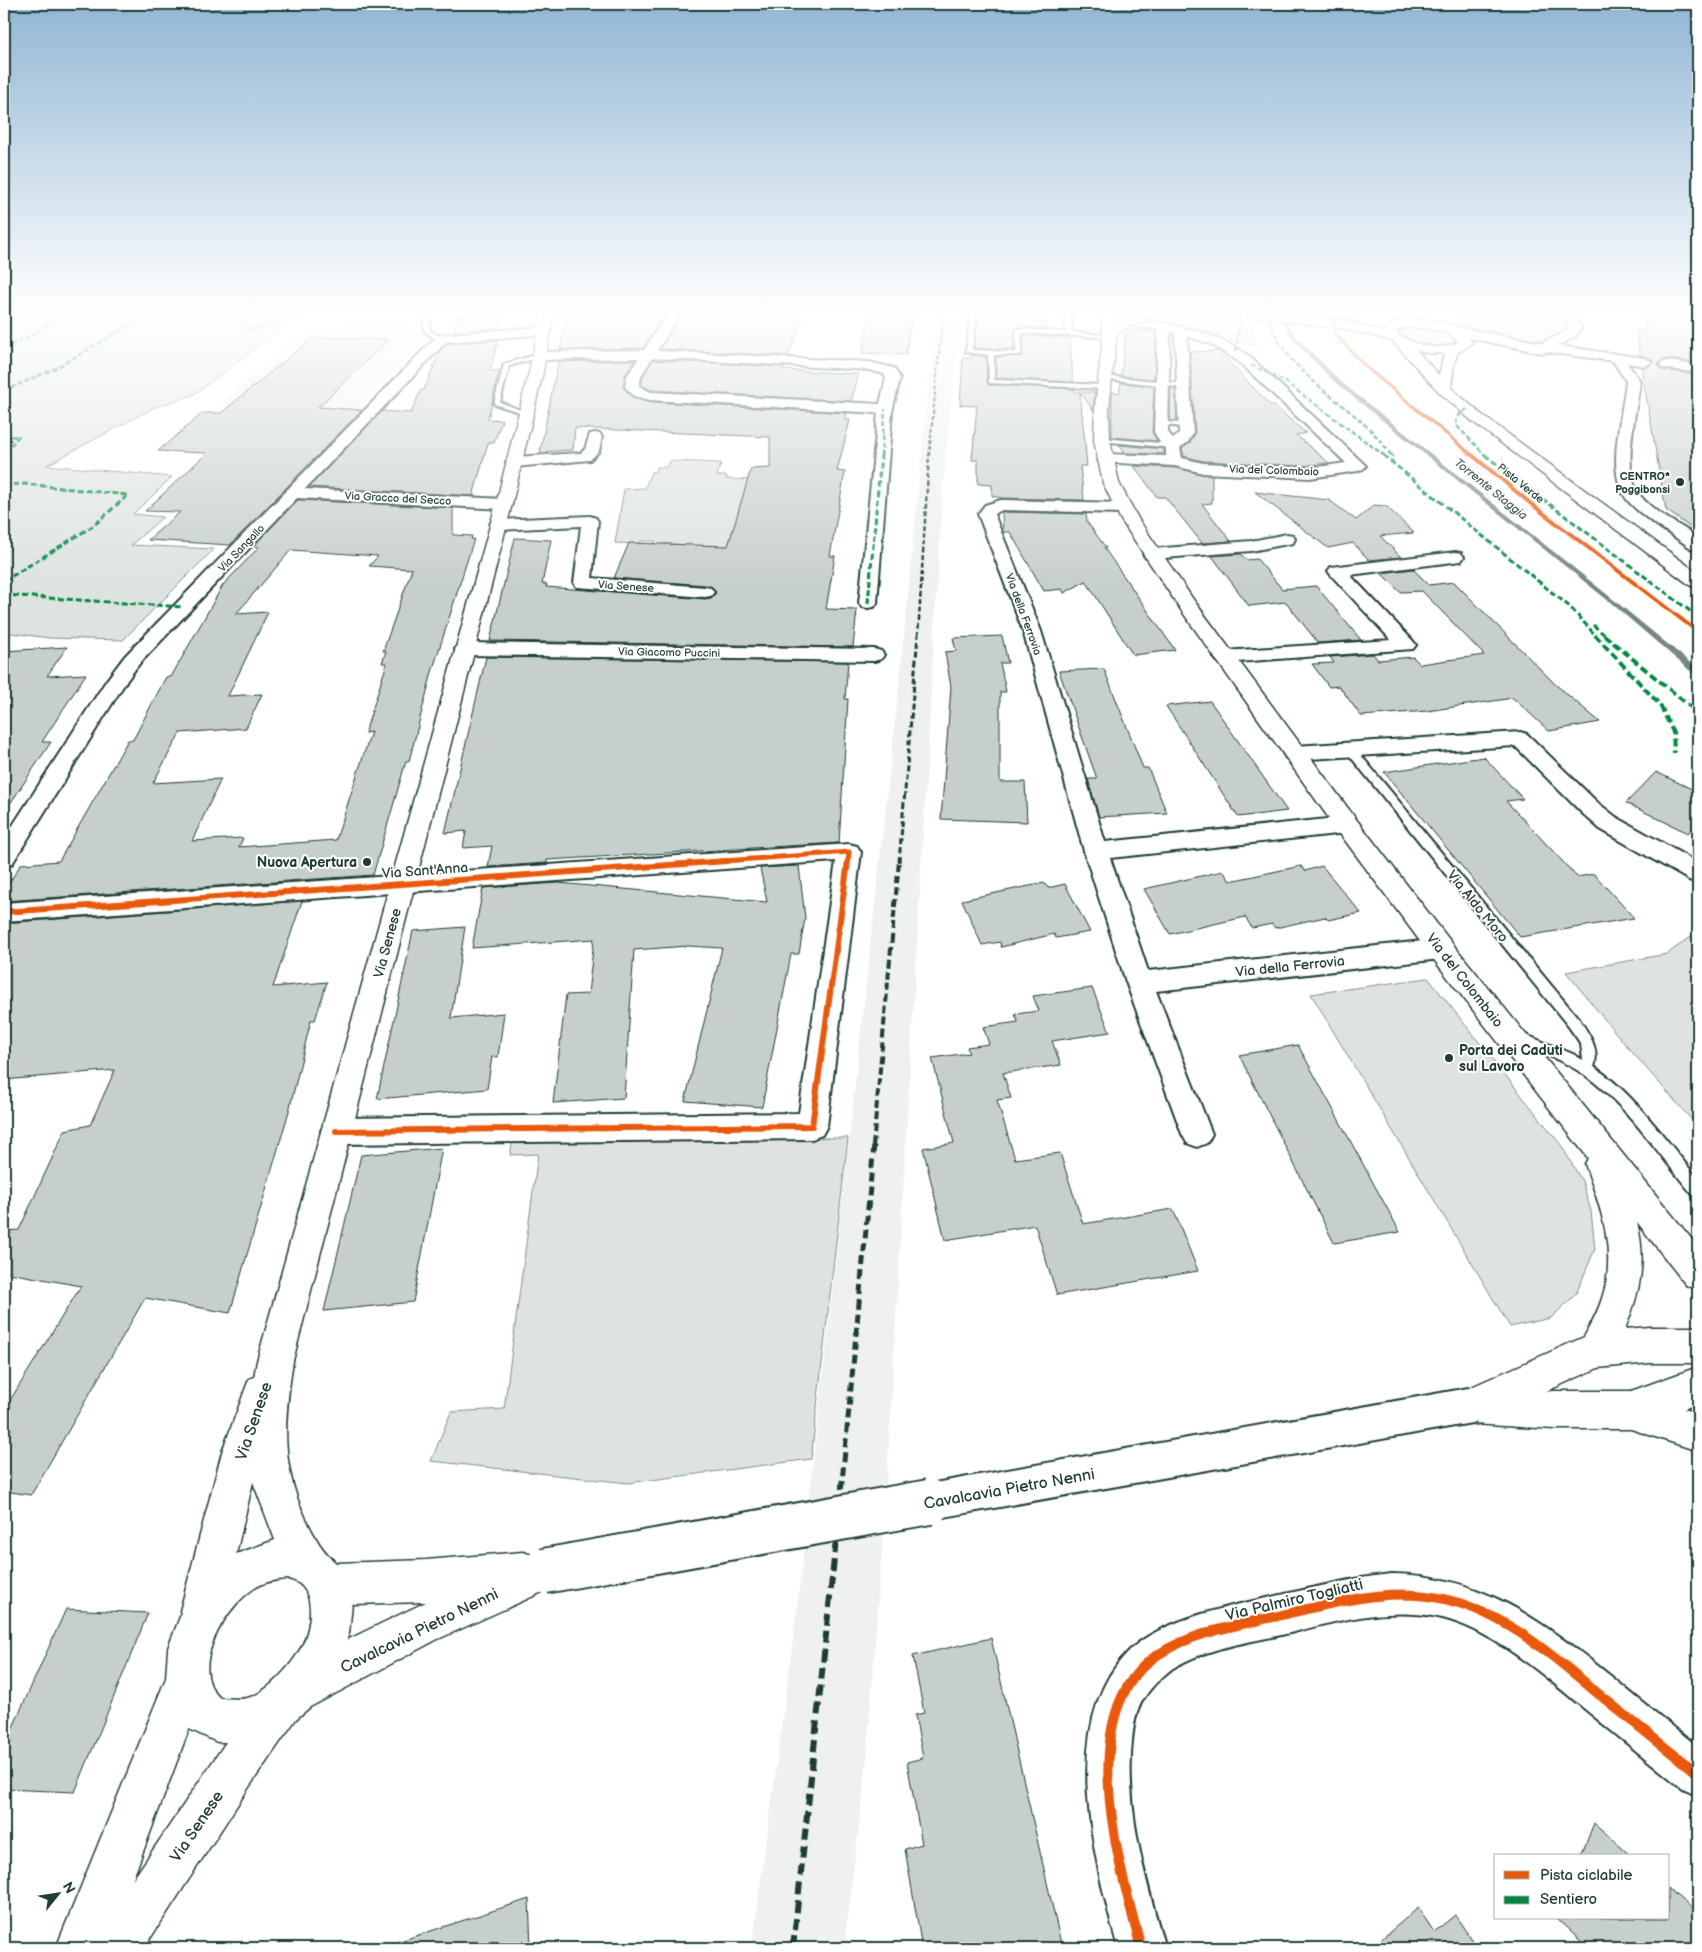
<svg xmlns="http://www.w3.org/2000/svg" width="1702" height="1952" font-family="'Balsamiq Sans',sans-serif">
  <rect width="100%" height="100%" fill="#fff"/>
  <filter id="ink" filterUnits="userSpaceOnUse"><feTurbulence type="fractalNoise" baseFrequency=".02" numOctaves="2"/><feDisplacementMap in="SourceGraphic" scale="10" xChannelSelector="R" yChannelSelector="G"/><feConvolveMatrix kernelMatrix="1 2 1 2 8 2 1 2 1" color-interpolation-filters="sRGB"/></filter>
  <g filter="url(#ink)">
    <g fill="#eef1f0">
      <path d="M937,312H960L942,496L888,1461L866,1769L844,1948H752L796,1618L898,696L930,368Z"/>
      <path d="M387,319L407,320L426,340L357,408L219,404L306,332L323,327Z"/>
    </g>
    <g fill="#dee3e2" stroke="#7e908b">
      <path d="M16,312H304L193,395L155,407L47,465L172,477L133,514L163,517L131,545L214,549L123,640L49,638L4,632V318Z"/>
      <path d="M1184,312L1225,314L1251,318L1256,346L1139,319Z"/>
      <path d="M1446,312H1563L1562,329C1540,355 1468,330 1446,312Z"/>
      <path d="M1416,326L1448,332L1456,338L1455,341C1441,350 1414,346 1402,334L1404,329Z"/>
      <path d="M670,461L721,463L717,476H727L726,479L759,480L778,559L676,544H664L663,547H653L655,541H641L640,544L615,543L624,489L645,488L651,472H655L657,467H667Z"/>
      <path d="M1698,932V1127L1625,1044L1566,972L1667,954Z"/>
      <path d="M1428,978L1561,1145L1582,1181L1591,1211L1595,1249L1576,1294L1551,1318L1510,1327L1311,994Z"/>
      <path d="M514,1136L848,1138L811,1459L628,1483L431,1461L451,1412L504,1409L538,1154L510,1155Z"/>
    </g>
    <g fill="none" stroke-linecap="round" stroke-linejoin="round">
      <path fill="#758883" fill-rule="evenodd" d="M1282,312H1286V320L1296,337L1341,382L1614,600L1698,669V675H1695L1610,602L1337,384L1292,339L1282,320Z"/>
    </g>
    <g fill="#c7cfcc" stroke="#1f3d34" fill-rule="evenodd">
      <path d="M476,312H504L500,328L454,332L458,316H475Z"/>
      <path d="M568,312H662L661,314H665L643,348L560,350Z"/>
      <path d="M870,312H912L906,355L862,353Z"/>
      <path d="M980,312H1046L1047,329L1018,327L1014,331V350L974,348Z"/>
      <path d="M1643,312H1698V355L1689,354L1691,362L1667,359L1662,360L1658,364L1662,370L1693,374L1698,402V533L1666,510L1641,367L1646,368L1654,361L1640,355L1636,330L1647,331Z"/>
      <path d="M682,314L729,315L803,319L788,356L660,349Z"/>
      <path d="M1126,329L1152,331V334H1156L1154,379L1121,376Z"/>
      <path d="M1024,335L1070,339L1073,382L996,378V357L1022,356Z"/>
      <path d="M314,337L389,340L318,407L362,410L230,545L148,540L180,512L145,511L207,453L158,451L203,413H221Z"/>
      <path d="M498,340L490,371H499L488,419L502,420L494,443H488L473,496L309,487L382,411L411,413L421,390H424L440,351L447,344Z"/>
      <path d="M1218,351L1271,406L1273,405L1306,433L1296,435L1329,463L1300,466L1203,461L1184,456L1182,449L1190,443L1195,434L1190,352Z"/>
      <path d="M971,355L986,357L987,383L989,385L1074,389V392H1080L1087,466H1080L1084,500L1002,498L992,496V485L978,484V460H972L977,406L960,405L963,358H971Z"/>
      <path d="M635,360L625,375L623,387L634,398L650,402L847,413L845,420H850L837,471L845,472L830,556H835L826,609L857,610L853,647L490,641L515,538L551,540L542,584H547L546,587L705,599L711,598L716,593L712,587L705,585L614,578L629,543L728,546L751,469L770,468V437L575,428L573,450L540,452L558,362Z"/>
      <path d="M653,360L784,367L783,370L859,374L851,401L651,390L641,385L643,377Z"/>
      <path d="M1121,383L1154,386L1152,432L1157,441L1113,437L1112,435V392L1119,393Z"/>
      <path d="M1171,388L1175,389L1177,421H1170Z"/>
      <path d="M1080,392H1095L1093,410Z"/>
      <path d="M1119,445L1164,449V454L1125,453Z"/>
      <path d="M1134,466L1175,468L1212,475V503L1202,504L1231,541L1202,543L1165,497H1157Z"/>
      <path d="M1255,492L1329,500L1356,520L1374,505L1386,506L1414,533L1380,536L1401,557L1369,560L1353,543L1328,548Z"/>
      <path d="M298,500L453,508V535L472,536L471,539H474L432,672L409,761H406L373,875L4,901V891L21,864L59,861L128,740H133L166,677H171L223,585L259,547L253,546ZM291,550L378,556L369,566L412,569L383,651H386L382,663H387L365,733L371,732L336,840L239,847L243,838L192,841L221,779L153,783L180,733L246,728L262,694L228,696L268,612L236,614Z"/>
      <path d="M1002,512L1086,514L1087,522L1106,548H1104L1175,650L1133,655L1086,581L1064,593L1062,589L1044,591L1010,532H1003Z"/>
      <path d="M1241,554L1246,560L1257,559L1282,589L1316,586L1361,640L1318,643L1286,602L1249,606L1212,556Z"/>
      <path d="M1413,569L1429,585L1454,582L1556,685L1600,722L1549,731L1513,698L1427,711L1361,716L1339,686L1329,687L1312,664L1334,663L1330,657L1373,654L1378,660L1413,657L1420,664L1484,655L1422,591L1400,592L1381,573Z"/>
      <path d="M1002,636L1008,663H1000L1006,692H1000V782H1025L1027,822L941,819L951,687L945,652L956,651L953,638Z"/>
      <path d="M67,647L47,676L86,674L42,742H51L4,813V651Z"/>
      <path d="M486,657L848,662L845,699H848L839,843L547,860V863L488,867L492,846L463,848L466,831L445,833Z"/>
      <path d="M1104,669L1143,768H1148L1167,813L1099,817L1088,779H1097L1059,671Z"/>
      <path d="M1210,701L1287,811L1238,817L1166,706Z"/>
      <path d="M1484,757L1523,799L1506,801L1577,877L1594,874L1634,918L1520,937L1384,772Z"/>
      <path d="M1656,772L1698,792V821L1688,833L1626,803Z"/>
      <path d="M799,866L805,918L799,954H791L762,1107L685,1101L722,948L688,946L634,950L624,1098L553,1103L566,995L588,994L594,939L472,948L483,888L558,883L767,902L760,868Z"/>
      <path d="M1301,866L1305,871L1322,866L1361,913L1328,920L1325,917L1275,928L1272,924L1252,928L1245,917L1170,934L1144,889L1223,871L1230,881Z"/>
      <path d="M1044,883L1048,888L1065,884L1090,932L1056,938L1054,934L1001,947L1000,942L982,945L962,900Z"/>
      <path d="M302,901L273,987L327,982L315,1020H311L289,1111L230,1313L145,1298L31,1495L4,1491V1410L81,1286L4,1272V1231L19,1230L65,1130L90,1125L115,1070L4,1080V923Z"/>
      <path d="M465,927L451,1018L504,1013L498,1057H492L487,1089L377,1099L413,931Z"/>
      <path d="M1092,988L1110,1032L1052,1041L1061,1065L1003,1073L1011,1098L997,1100L1015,1159L1060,1153L1083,1224L1173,1209L1198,1271L1057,1295L1035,1225L945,1240L923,1148L954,1143L932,1058L969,1053L967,1047L989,1044L983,1027L1018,1022L1015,1014L1039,1011L1033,996Z"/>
      <path d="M1298,1045L1400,1232L1334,1243L1239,1055Z"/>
      <path d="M442,1148L413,1302L324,1311L361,1155Z"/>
      <path d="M66,1609L148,1613L75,1792L4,1789V1747Z"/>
      <path d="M991,1638L1062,1948H922L905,1849L922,1844L907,1762L923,1758L915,1715L924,1713L913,1656Z"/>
      <path d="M1594,1823L1631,1856H1581Z"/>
      <path d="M1668,1888L1698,1914V1948H1588L1556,1918H1668Z"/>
      <path d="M529,1899L531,1948H395L394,1943Z"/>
      <path d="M1418,1908L1434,1932L1455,1915L1477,1948H1371Z"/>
    </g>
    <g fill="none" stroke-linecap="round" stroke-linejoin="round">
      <path stroke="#d2d8d6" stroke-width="13" stroke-dasharray="13 7" stroke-linecap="butt" d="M1647,371L1670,375"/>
      <g stroke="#1f3d34" stroke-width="4">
        <g id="lane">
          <path d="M429,312H435L430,318V330L438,336L444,337V339L434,338L424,331V318Z"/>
          <path d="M971,312H977L972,350L1016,352V331L1019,329L1066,332L1065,312H1071L1072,332L1113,336L1110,338L1022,333L1021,355H994V380L1104,385L1107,387L1104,389L989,383L988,355L966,352Z"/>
          <path d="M539,354L541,357L509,366L500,402L528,413V415L494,404L504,364Z"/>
          <path d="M1106,376L1185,384L1188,386L1185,388L1104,379L1103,378Z"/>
          <path d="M1159,422L1185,423L1188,425L1185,427L1161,425L1158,423Z"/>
          <path d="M1102,438L1173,444L1177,446L1173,448L1100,441V439Z"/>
          <path d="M1350,746L1354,747L1579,1019C1589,1034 1600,1049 1594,1067C1632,1091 1669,1144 1698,1179V1197L1693,1195C1661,1157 1632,1113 1594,1082C1570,1062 1539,1052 1511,1040L1509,1036L1511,1032L1516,1031L1573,1054L1583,1060L1581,1044L1569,1027L1346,751L1345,749Z"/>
        </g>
      </g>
      <g stroke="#1f3d34" stroke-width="4">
        <g id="street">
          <path d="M669,312H681L657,351L869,362L894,368L900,378L892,412L877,603L874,607L868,608L862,607L859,603L878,413L650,400L634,396L625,387L627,376L639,358L539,360L533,356L539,352L644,350ZM652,358L869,370L884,374L886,378L880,404L651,392L639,386L641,376Z"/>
          <path d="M1107,313C1155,322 1208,326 1249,356L1366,466L1363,469L1358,471L1310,478L1203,473L1175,466L1100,462L1097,459L1100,456L1105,454L1166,456V448L1161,444L1154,432L1158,330L1103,320L1101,317ZM1170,332L1175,333L1179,434L1173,439L1168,432ZM1187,336L1211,344L1239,362L1346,463L1310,468L1203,463L1182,458L1180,448L1188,442L1193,434Z"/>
          <path d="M1572,316L1576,317L1581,329L1575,337L1558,346L1645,358L1652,362L1645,366L1627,363L1640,381C1637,410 1621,470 1639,494C1653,513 1680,525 1698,537V550L1692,549C1672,534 1648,522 1630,503C1603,476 1623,416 1626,381L1613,361L1547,352L1542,353L1451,334L1445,330L1451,326L1543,343L1567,331L1569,329L1566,320Z"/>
          <path d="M544,327L548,328L550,331L548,334L446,342L305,489L504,499L510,501L512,504L510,507L504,509L297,498L139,664L125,683L12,864L4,866V839L106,681L125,656L438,335Z"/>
          <path d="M1667,361L1698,365V373L1662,368L1660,365L1662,362Z"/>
          <path d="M595,433L600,434L602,437L599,451L590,460L514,467L509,465L506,462L509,459L514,457L581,453L585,449L590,434Z"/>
          <path d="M1001,500L1123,503L1129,505L1131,508L1129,511L1123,513L1002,510L994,514L1041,631L1105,842L1347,817L1355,819L1359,825L1355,831L1347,833L1110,858L1148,971L1441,939L1450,942L1454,949L1450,956L1441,959L1156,991L1212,1134L1207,1143L1197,1147L1187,1143L1182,1134L1126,982L1084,851L1023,631L978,514L985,505Z"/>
          <path d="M590,516L596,518L598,521L592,578L705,587L711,588L714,592L711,596L705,597L577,587L574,583L581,526L498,530L492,529L490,525L492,521L498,520Z"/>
          <path d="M1287,534L1293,535L1295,539L1293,543L1251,551L1152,559L1146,558L1143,554L1146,550L1152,549L1251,541Z"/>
          <path d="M1455,552L1461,553L1464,557L1461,561L1350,575L1413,641L1416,645L1413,649L1224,663L1217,661L1214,657L1217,653L1224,651L1391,640L1331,575L1328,571L1331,567Z"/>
          <path d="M465,643L874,649L881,651L884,655L881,659L874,661L465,655L458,653L455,649L458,645Z"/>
          <path d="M1520,732L1527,734L1598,803L1616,817L1698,863V883L1689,880L1600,829L1582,813L1515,746L1294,760L1286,758L1283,753L1286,748L1294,746Z"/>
          <path d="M849,844L857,846L861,852L827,1126L822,1135L812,1139L336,1144L326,1140L321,1131L326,1122L336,1118L799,1113L836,861L4,921V903Z"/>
          <path d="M1392,1574C1483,1575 1544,1623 1612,1677C1640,1701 1669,1723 1698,1747V1796L1683,1789C1649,1761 1615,1734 1581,1706C1545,1676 1509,1645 1466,1626C1412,1602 1349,1617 1294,1632C1254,1642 1209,1646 1173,1668C1161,1677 1148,1690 1141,1703C1135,1715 1133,1729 1132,1741C1125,1811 1146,1881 1165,1948H1118C1095,1863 1057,1722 1129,1651C1159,1621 1223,1608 1262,1599C1306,1590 1348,1578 1392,1574Z"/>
        </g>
      </g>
      <g stroke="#1f3d34" stroke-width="3">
        <g id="secondary">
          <path d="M542,312H554L543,372L512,504L293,1361C284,1419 280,1465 306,1519C316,1539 320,1548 336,1563L426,1560L523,1552L532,1555L544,1551L558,1557L564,1571L558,1585L436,1640L310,1707L296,1719L249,1787L144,1948H56L166,1678L168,1648L181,1614L180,1611L222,1452L249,1379L254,1377L257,1361L496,504L529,372ZM253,1482L275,1540L236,1554ZM287,1579C318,1583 312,1626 302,1646C293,1664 267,1694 247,1698C239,1700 229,1698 220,1698C186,1668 228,1601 260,1585C268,1581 278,1580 287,1579ZM426,1602L347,1640L349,1633L352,1604ZM189,1729L217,1742H226L132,1881Z"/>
          <path d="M1101,312H1113L1115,324C1127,312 1138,312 1154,312L1152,315L1131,322L1116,337L1109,408L1110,440L1119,483L1139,520L1195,602L1356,819L1451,942L1698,1247V1290L1686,1285L1637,1222C1647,1261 1640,1293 1625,1329L1650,1327H1698V1363H1650L1598,1368L1547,1391H1631L1698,1367V1403L1684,1409L1698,1413V1451L1631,1429H1554L1473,1424L1460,1418L1454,1405L1460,1392L1584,1337C1591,1324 1599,1310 1603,1295C1617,1250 1600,1206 1585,1164L1588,1158L1431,956L1338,831L1181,610L1121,520L1103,483L1094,440L1095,408L1103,336Z"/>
          <path d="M1244,312C1292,312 1337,320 1384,331C1394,312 1448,319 1462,330C1467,333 1469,338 1472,343L1463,350L1449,354L1426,353L1400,346L1390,340L1344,329L1250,316ZM1416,327L1447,332L1458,342C1441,352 1410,345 1396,332L1402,328Z"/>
        </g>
      </g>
      <g stroke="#1f3d34" stroke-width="3">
        <path id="highway" d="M1402,339L1407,340L1439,375L1445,349L1452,345L1457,346L1459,349L1454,363L1451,388L1482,415L1698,573V588L1691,586L1472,421L1439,392L1397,346L1395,343L1397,340Z"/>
      </g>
      <use href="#lane" fill="#fff" fill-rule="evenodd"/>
      <use href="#street" fill="#fff" fill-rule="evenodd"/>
      <use href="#secondary" fill="#fff" fill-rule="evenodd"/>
      <use href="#highway" fill="#fff" fill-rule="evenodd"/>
      <path stroke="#1f3d34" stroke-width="2" stroke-dasharray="4 2" stroke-linecap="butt" d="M929,456L943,312"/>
      <path stroke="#1f3d34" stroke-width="2.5" stroke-dasharray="5 2.5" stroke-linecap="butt" d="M918,636L929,455"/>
      <path stroke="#1f3d34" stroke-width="3" stroke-dasharray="6 3" stroke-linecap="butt" d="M899,862L918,635"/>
      <path stroke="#1f3d34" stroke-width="4" stroke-dasharray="8 4" stroke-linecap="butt" d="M873,1146L899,861"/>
      <path stroke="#1f3d34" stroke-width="5" stroke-dasharray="9 5" stroke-linecap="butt" d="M840,1503L874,1145"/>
      <path stroke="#1f3d34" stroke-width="6" stroke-dasharray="12 6" stroke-linecap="butt" d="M793,1948L840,1502"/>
      <g stroke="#1f3d34" stroke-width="39" stroke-linecap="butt">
        <path id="secondary-bridge-far1" d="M922,1503L1473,1405"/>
      </g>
      <g stroke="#1f3d34" stroke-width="48" stroke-linecap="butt">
        <path id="secondary-bridge" d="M544,1571L929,1502"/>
      </g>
      <use href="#secondary-bridge-far1" stroke="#fff" stroke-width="35"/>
      <use href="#secondary-bridge" stroke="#fff" stroke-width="44"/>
      <g stroke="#00873e" stroke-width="2.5" stroke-dasharray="5 2.5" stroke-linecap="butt">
        <path d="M252,312L243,328L257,329L323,312"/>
        <path d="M413,312L429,315"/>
        <path d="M1268,312C1276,362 1330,392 1364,424C1375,433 1383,445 1392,456"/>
        <path d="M4,348L30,336L68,312"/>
        <path d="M1236,352L1240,316"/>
        <path d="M1251,365L1284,381L1385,456"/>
        <path d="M4,391L54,369L153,312"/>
        <path d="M1467,409L1457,417L1456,425L1486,456"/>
        <path d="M4,437L19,436L4,453"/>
        <path d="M881,456L885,409"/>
      </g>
      <g stroke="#00873e" stroke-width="3" stroke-dasharray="6 3" stroke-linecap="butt">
        <path d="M1383,455L1570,607L1596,636"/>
        <path d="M1391,455L1393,457"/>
        <path d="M1485,455L1698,617"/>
        <path d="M4,485L25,484L128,495L93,526L4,581"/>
        <path d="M4,595L183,607"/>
        <path d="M868,603L881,455"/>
        <path d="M1593,625L1606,636"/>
      </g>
      <g stroke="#00873e" stroke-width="4" stroke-dasharray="8 4" stroke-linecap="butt">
        <path d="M1595,635L1660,705L1673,732L1674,753"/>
        <path d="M1604,635L1698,713"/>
      </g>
      <g stroke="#fff" stroke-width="5">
        <g id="cycleway-far4">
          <path d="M1281,312L1358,321V312"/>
          <path d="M1333,312L1335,334L1367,368L1473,456"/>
          <path d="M1138,324L1175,315L1240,316L1241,312"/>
        </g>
      </g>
      <g stroke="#fff" stroke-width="5.5">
        <path id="cycleway-far3" d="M1472,455L1530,503L1698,632"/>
      </g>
      <g stroke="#fff" stroke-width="8">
        <path id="cycleway-far2" d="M709,862L849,852L848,862"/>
      </g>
      <g stroke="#fff" stroke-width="9">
        <g id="cycleway-far1">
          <path d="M4,912L727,861"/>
          <path d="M336,1131L812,1126L848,861"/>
        </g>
      </g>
      <g stroke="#fff" stroke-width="13">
        <path id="cycleway" d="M1141,1948C1120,1867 1071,1710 1159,1654C1196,1631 1240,1625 1282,1615C1340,1601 1400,1584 1459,1603C1513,1620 1558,1660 1601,1696C1633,1722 1666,1748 1698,1774"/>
      </g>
      <use href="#cycleway-far4" stroke="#e8590c" stroke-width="3"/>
      <use href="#cycleway-far3" stroke="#e8590c" stroke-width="4"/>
      <use href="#cycleway-far2" stroke="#e8590c" stroke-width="5"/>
      <use href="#cycleway-far1" stroke="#e8590c" stroke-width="6"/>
      <use href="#cycleway" stroke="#e8590c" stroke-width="10"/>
    </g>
  </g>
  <linearGradient id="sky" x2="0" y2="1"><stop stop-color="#91b6d4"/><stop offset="0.53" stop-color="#fff"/><stop offset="1" stop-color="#fff" stop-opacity="0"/></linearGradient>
  <rect width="1702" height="586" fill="url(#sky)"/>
  <g fill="#1f3d34" stroke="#fff" stroke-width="2">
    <circle cx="1680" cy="482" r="5"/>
    <circle cx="367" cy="862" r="5"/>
    <circle cx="1449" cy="1058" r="5"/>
  </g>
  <g text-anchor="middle" stroke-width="4" stroke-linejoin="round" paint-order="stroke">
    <g font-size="11" fill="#1f3d34" stroke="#fff">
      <text transform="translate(1274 470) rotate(2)" y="4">Via del Colombaio</text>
      <text transform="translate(1521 483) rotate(39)" y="4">Pista Verde</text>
      <text transform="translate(398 498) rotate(3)" y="4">Via Gracco del Secco</text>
      <text transform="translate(241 548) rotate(-46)" y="4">Via Sangallo</text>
      <text transform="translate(626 586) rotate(4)" y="4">Via Senese</text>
      <text transform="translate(1024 614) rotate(70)" y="4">Via della Ferrovia</text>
      <text transform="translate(669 652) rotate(1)" y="4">Via Giacomo Puccini</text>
    </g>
    <g font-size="11" font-weight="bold" fill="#1f3d34" stroke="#fff" text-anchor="end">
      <text x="1670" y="480">CENTRO*<tspan x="1670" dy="13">Poggibonsi</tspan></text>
    </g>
    <g font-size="12" font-style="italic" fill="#4a625b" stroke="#fff">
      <text transform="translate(1491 489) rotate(39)" y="4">Torrente Staggia</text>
    </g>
    <g font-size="14" font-weight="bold" fill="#1f3d34" stroke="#fff" text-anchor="end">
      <text x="357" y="867">Nuova Apertura</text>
      <text x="1459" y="1055" text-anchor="start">Porta dei Caduti<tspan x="1459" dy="16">sul Lavoro</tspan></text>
    </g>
    <g font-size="14" fill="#1f3d34" stroke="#fff">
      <text transform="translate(425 870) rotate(-4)" y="5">Via Sant'Anna</text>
      <text transform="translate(1478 906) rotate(51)" y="5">Via Aldo Moro</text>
      <text transform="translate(387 943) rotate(-75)" y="5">Via Senese</text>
      <text transform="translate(1290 966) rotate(-6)" y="5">Via della Ferrovia</text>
      <text transform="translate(1465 980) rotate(52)" y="5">Via del Colombaio</text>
    </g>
    <g font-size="16" fill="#1f3d34" stroke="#fff">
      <text transform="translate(253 1421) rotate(-71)" y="6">Via Senese</text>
      <text transform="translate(1009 1488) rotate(-10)" y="6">Cavalcavia Pietro Nenni</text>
      <text transform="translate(1294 1599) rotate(-13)" y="6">Via Palmiro Togliatti</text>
      <text transform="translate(419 1630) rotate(-26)" y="6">Cavalcavia Pietro Nenni</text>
      <text transform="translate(196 1826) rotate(-56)" y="6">Via Senese</text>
    </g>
  </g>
  <rect width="1702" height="1952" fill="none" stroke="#fff" stroke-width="20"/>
  <rect x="10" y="10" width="1682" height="1932" fill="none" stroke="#1f3d34" stroke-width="2" filter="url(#ink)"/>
  <rect x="1494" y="1854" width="175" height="65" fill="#ffffff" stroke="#a5b1ae"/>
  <rect x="1504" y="1871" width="25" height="8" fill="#e8590c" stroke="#a5b1ae"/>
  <text x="1540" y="1880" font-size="15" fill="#1f3d34">Pista ciclabile</text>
  <rect x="1504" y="1896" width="25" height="8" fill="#00873e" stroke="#a5b1ae"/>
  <text x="1540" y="1904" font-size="15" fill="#1f3d34">Sentiero</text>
  <g transform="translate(58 1894) rotate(60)" stroke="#ffffff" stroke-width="4" paint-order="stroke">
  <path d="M0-4L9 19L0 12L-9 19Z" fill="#1f3d34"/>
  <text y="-8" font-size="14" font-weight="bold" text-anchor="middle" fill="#1f3d34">N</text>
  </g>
</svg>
